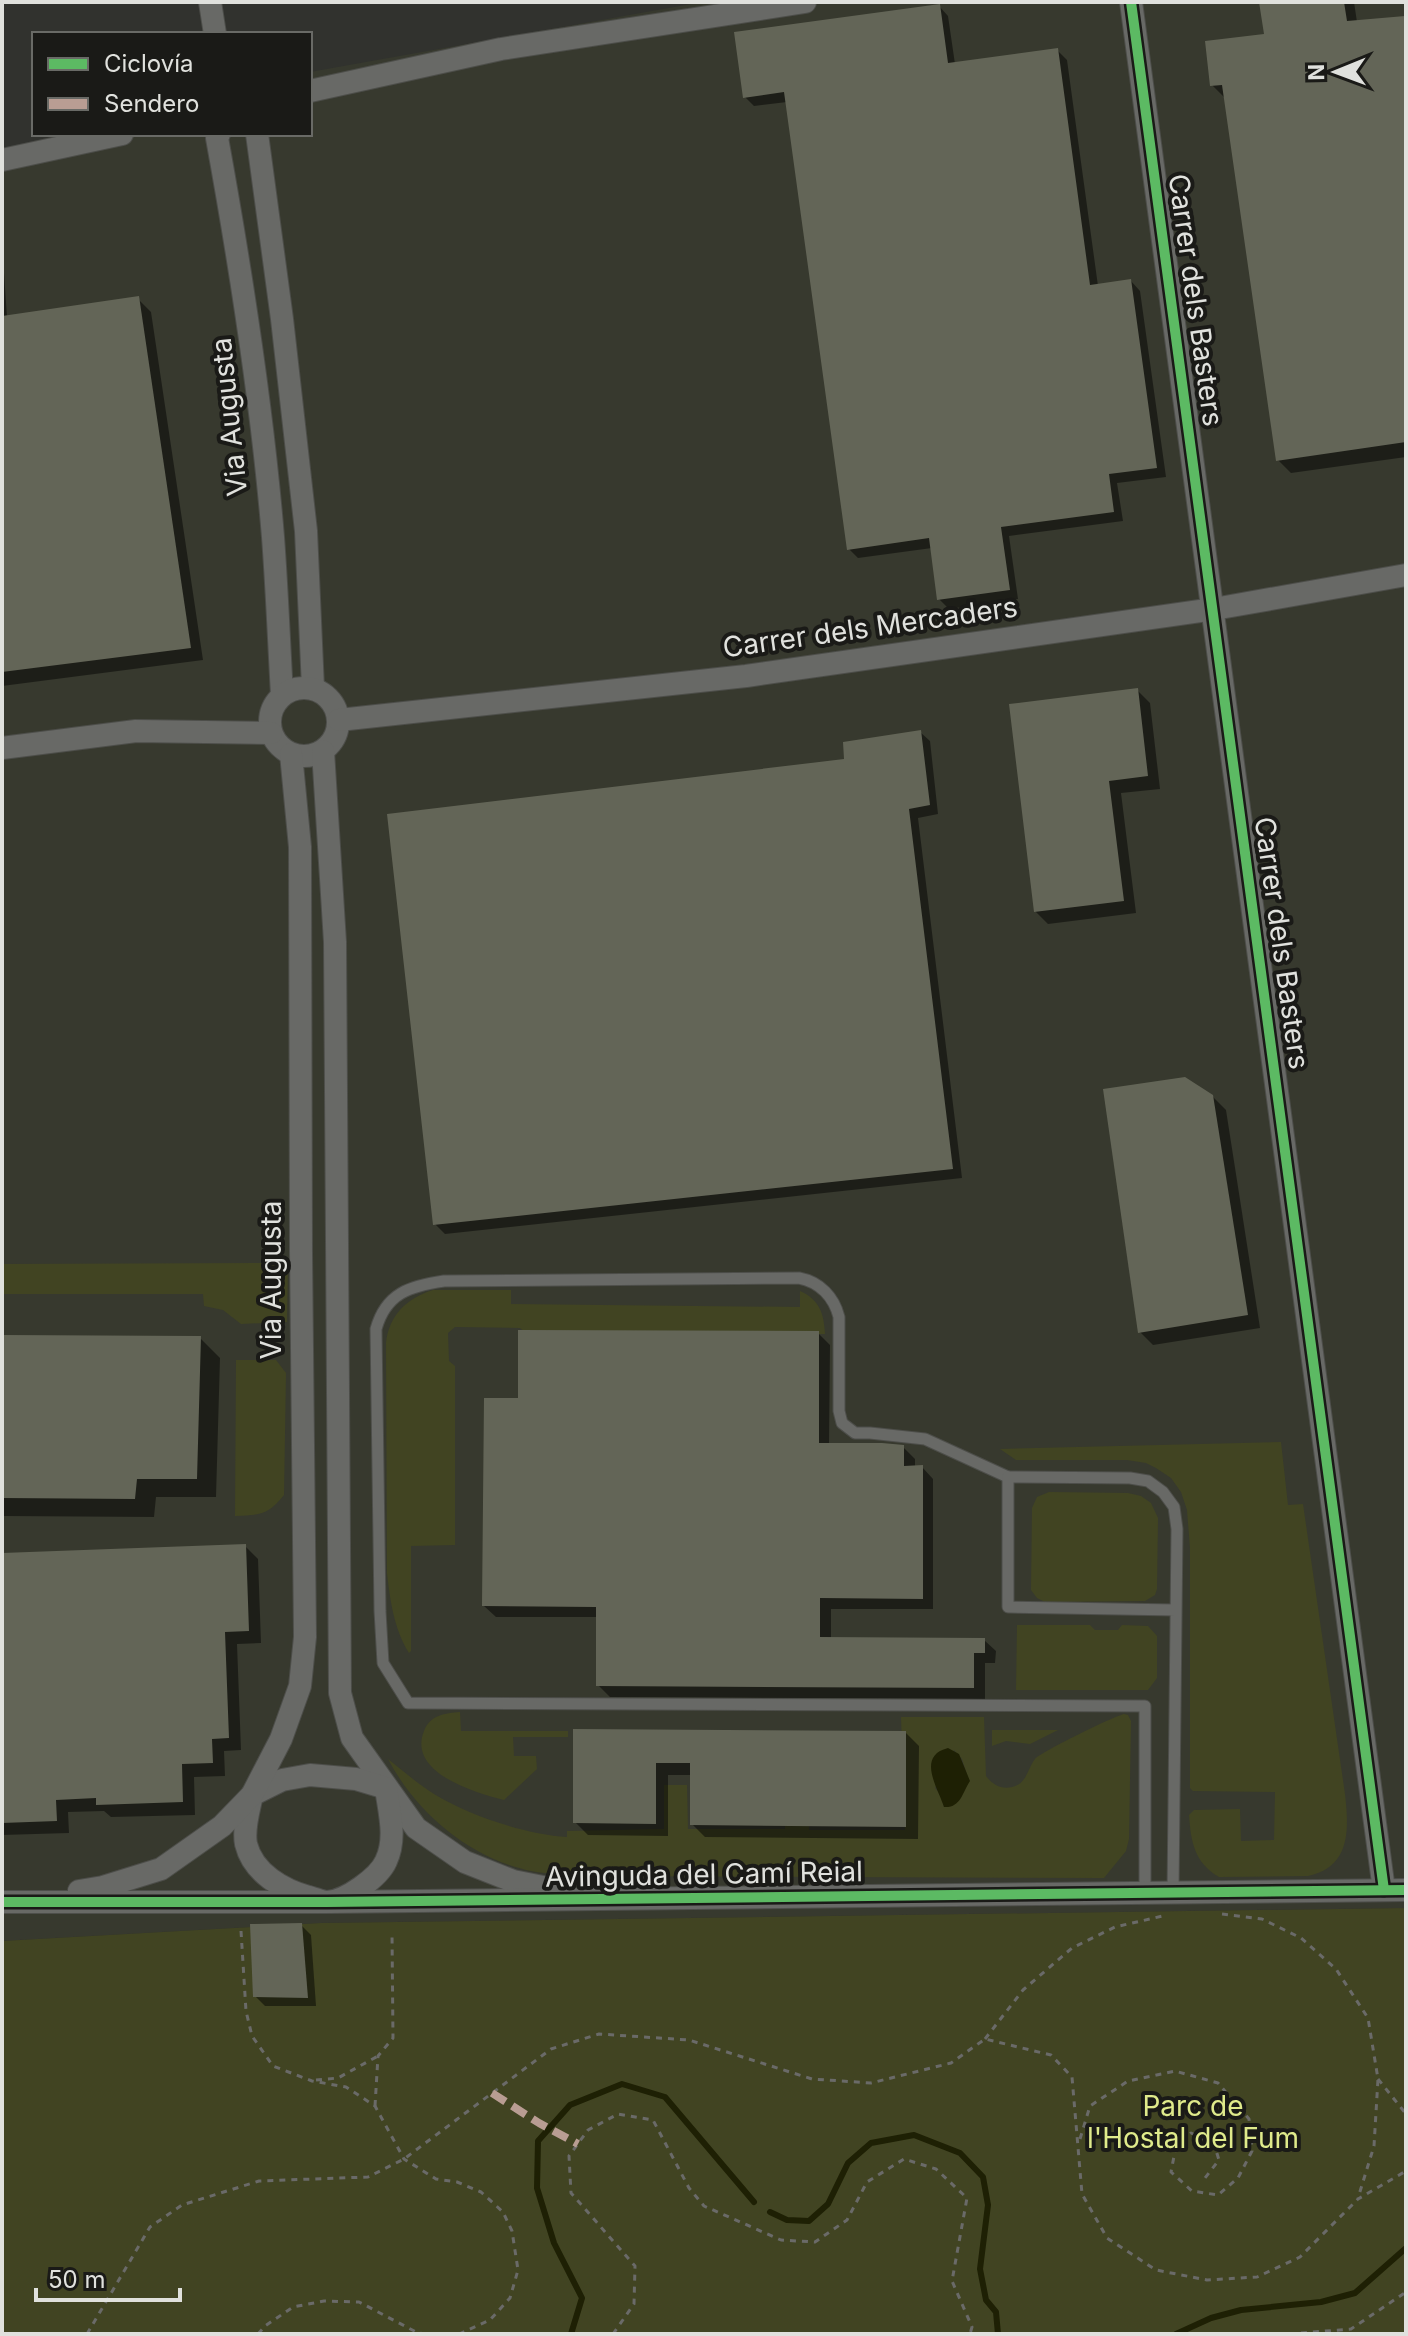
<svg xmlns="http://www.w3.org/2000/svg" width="1408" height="2336" font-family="Inter,sans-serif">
  <rect width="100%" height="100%" fill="#31322e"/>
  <path fill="#37392e" d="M702,2H1406V1908L321,1923L2,1941V152L81,134H310V72Z"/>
  <g fill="#414422" fill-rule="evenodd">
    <path d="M288,1263L287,1322L241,1324L223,1310L204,1306L203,1294H2V1264Z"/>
    <path d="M433,1290H511V1304L800,1307V1291C820,1300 824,1314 825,1334L528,1335L520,1328L455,1327L448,1333L449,1361L455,1366V1545L411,1546V1651L409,1653C394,1629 390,1600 387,1573L386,1343C389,1315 407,1298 433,1290Z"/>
    <path d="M236,1360H276L286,1373L284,1495C268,1515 260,1515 235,1516Z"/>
    <path d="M1281,1442L1288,1505L1303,1504L1345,1794C1349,1829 1351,1867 1308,1876L1219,1877C1194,1862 1191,1842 1189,1815L1194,1810L1240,1809L1241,1841L1274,1840L1275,1792L1193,1791L1190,1788V1548L1187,1510L1181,1492L1171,1478L1156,1468L1146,1463L1127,1460H1016L1000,1449Z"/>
    <path d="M1049,1492L1128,1493L1141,1496L1151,1503L1158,1518L1157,1589L1155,1595L1145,1601L1045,1602L1037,1598L1031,1590L1032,1508L1037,1497Z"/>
    <path d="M1017,1625H1090L1095,1630H1118L1122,1625L1148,1626L1157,1636V1678L1148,1690H1016Z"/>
    <path d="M460,1712L461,1731H568V1737H513L514,1756H536L537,1769L504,1800C476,1793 407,1773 424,1731C430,1715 445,1713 460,1712Z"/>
    <path d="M1124,1714L1128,1715L1131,1721L1129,1839L1126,1851L1104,1878L575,1876C561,1874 546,1874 531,1871C470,1858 417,1814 388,1759C403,1771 418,1784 434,1794C470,1816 525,1834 567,1837V1831L664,1829V1785H687L688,1829H785L784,1785H808L809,1830H905L901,1717H984L986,1776C992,1784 1001,1790 1012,1787C1027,1784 1027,1769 1035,1759C1041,1752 1112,1717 1124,1714ZM954,1750L962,1759L969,1781L961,1795L944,1807L940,1794L935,1788Z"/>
    <path d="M992,1730H1058L1030,1744L1006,1741L992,1746Z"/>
    <path d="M1406,1908V2334H2V1941L321,1923Z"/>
  </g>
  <path fill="#1e2004" d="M948,1748L959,1754L970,1781C962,1793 961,1808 944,1807C938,1788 916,1756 948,1748Z"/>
  <g fill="#0007">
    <path d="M1261,2H1354L1357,22L1406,19V457L1291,473L1278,460L1226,99L1212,85L1266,36Z"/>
    <path d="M939,6L948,16L955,64L1057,50L1067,60L1098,286L1131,281L1140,291L1166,477L1117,483L1123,521L1009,536L1018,599L949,609L939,599L932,548L858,558L849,549L787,102L754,106L745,97Z"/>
    <path d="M2,271L4,273L7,317L138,299L151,312L203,660L2,686Z"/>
    <path d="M1137,690L1150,703L1160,789L1121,793L1136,913L1048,924L1035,911Z"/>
    <path d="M920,732L930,741L938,814L918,818L962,1178L445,1234L435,1224L846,761Z"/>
    <path d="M1212,1096L1226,1110L1260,1328L1153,1345L1140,1332Z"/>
    <path d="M818,1333L830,1345L829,1445L903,1447L915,1459V1467H922L933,1479V1609H831V1640H984L996,1651L995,1663H985V1699L610,1697L598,1685V1617H496L484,1606L520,1400Z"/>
    <path d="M2,1337L200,1338L220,1358L216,1497H156L154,1517L2,1516Z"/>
    <path d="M245,1546L258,1559L261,1643L237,1644L241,1750L224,1751L225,1776L194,1777L195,1815L111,1817L104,1811L68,1812L69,1833L2,1835V1555Z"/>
    <path d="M575,1731L906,1733L919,1746L918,1839L705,1837L692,1824V1775H668V1836L588,1835L575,1822Z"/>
    <path d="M301,1925L311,1935L316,2006H265L255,1996Z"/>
  </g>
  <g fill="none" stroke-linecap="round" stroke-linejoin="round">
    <g stroke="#1e2004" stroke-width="6">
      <path d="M770,2212L787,2220L809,2221L828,2204L848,2163L871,2143L914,2135L960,2153L983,2177L988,2205L980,2269L986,2300L996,2312L998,2334"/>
      <path d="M571,2334L582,2298L554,2243L537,2188L538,2141L570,2105L622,2084L665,2097L754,2202"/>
      <path d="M1176,2334L1211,2318L1241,2310L1321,2302L1355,2293L1406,2248"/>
    </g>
  </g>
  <g fill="#636557">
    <path d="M1259,2H1344L1347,21L1405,16L1406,442L1276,461L1222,85L1210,86L1205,41L1264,34Z"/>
    <path d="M940,4L948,63L1058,48L1090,285L1131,279L1157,468L1109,474L1114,512L1001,527L1010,590L937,600L929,538L847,550L784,92L743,98L734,32Z"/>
    <path d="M139,296L191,648L2,672V316Z"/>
    <path d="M1138,688L1148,776L1109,781L1124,901L1034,912L1009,704Z"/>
    <path d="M921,730L930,805L909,809L953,1169L433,1225L387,814L844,759L843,742Z"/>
    <path d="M1185,1077L1213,1095L1248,1315L1138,1333L1103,1089Z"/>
    <path d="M518,1330L819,1331V1443H882L904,1445V1466L923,1465V1599L820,1598V1637L985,1638V1653H974V1688L596,1686V1607L482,1606L484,1398H518Z"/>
    <path d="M2,1335L201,1336L197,1479H137L135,1499L2,1498Z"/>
    <path d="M246,1544L249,1631L225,1632L229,1738L212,1739L213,1763L182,1764L183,1802L96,1805V1798L56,1800L57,1821L2,1823V1553Z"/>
    <path d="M573,1729L906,1731V1827L690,1825V1763H656V1824L573,1823Z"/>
    <path d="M302,1923L308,1998L253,1997L250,1924Z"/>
  </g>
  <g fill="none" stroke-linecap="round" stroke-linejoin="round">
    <g stroke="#4d4e4a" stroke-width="13">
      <g id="service">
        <path d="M1008,1477L925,1439L870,1433H855L842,1423L839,1411V1317C834,1297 820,1282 799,1278L444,1281C410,1286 386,1293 376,1329L380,1611L383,1663L408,1703L1145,1706V1892"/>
        <path d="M1173,1892L1177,1529L1174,1507L1163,1492L1148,1481L1130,1478L1008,1477V1607L1176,1610"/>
      </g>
    </g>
    <g stroke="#4d4e4a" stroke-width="24">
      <g id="minor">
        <path d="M210,2L215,34"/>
        <path d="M1131,2L1384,1890"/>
        <path d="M310,91L501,49L805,2"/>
        <path d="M219,134L217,138C241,270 262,403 273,537C277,590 279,643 282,695"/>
        <path d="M257,134L282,319L306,531L313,688"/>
        <path d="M2,160L122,134"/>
        <circle cx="304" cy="722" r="34"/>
        <path d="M339,720L746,676L1214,609L1406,575"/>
        <path d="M2,748L136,731L271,733"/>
        <path d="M323,751L335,942L340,1693L352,1738L416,1828L465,1862L513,1881L558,1890"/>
        <path d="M310,1775L356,1779L386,1788C389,1811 397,1838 386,1861C379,1877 346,1901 327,1902C322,1902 314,1898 309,1897C283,1890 253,1873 246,1844C243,1828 249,1810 252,1795L282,1780Z"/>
        <path d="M79,1891L103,1887L161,1869L222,1826L252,1795L281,1739L300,1686L305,1637L301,1252L300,847L291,754"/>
        <path d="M2,1902H327L1406,1890"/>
      </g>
    </g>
    <g stroke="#6a6a68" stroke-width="3" stroke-dasharray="6 6" stroke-linecap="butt">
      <path d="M1222,1914L1262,1919L1301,1938L1336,1969L1368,2018L1378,2079L1374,2146L1358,2198"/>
      <path d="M241,1931L246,2011L252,2036L273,2066L312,2081L346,2087L375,2106L404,2159L436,2179L457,2182L481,2192L503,2212L512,2231L518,2270L510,2298L490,2320L459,2334"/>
      <path d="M985,2039L1023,1990L1072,1948L1115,1927L1167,1915"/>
      <path d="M1378,2079L1406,2114"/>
      <path d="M316,2080L338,2078L378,2056"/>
      <path d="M375,2106L378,2056L393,2038L392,1933"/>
      <path d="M1080,2139L1090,2106L1128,2081L1175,2071L1218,2083L1249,2119L1252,2151L1238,2178L1218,2195L1192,2191L1171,2172L1175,2151L1191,2133L1214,2144L1219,2160L1205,2178"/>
      <path d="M87,2334L150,2227L182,2205L259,2181L368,2177L404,2159L551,2049L599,2034L689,2040L812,2079L871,2083L951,2063L985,2039L1051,2055L1072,2077L1082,2194L1107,2238L1156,2270L1207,2280L1257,2277L1300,2257L1358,2199L1406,2171"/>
      <path d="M258,2334L265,2326L293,2307L324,2301L359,2302L418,2333L427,2334"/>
      <path d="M613,2334L634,2304L635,2266L571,2193L569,2156L588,2130L618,2114L653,2120L689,2188L704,2206L781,2240L815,2242L847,2220L867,2182L904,2159L936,2169L967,2198L952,2281L972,2327L970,2334"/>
      <path d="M1289,2334L1351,2329L1406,2292"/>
    </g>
    <use href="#service" stroke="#686966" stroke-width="11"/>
    <use href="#minor" stroke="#686966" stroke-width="22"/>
    <path stroke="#b99d93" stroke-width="8" stroke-dasharray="16 8" stroke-linecap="butt" d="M492,2093L539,2123L578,2144"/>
    <g stroke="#1a1a17" stroke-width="15">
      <g id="cycleway">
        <path d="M1131,2L1384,1890"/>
        <path d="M2,1902H327L1406,1890"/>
      </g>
    </g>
    <use href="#cycleway" stroke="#5cba63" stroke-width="10"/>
  </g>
  <g text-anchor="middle" stroke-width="8" stroke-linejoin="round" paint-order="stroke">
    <g font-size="28" fill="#e0e1dd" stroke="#1a1a17">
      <text transform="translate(1196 300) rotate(82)" y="10">Carrer dels Basters</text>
      <text transform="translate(229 417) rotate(-96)" y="10">Via Augusta</text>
      <text transform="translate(870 627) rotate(-8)" y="10">Carrer dels Mercaders</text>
      <text transform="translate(1282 943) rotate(82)" y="10">Carrer dels Basters</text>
      <text transform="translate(271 1280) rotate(-90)" y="10">Via Augusta</text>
      <text transform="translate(704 1874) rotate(-1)" y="10">Avinguda del Camí Reial</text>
    </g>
    <g font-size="28" fill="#dfea8b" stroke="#1a1a17">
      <text x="1193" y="2116">Parc de<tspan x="1193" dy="32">l'Hostal del Fum</tspan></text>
    </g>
  </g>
  <rect width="1408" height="2336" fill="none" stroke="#e0e1dd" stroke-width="8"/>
  <rect x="32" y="32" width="280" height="104" fill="#1a1a17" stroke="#696a66" stroke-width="2"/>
  <rect x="48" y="58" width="40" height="12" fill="#5cba63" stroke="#696a66" stroke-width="2"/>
  <text x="104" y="72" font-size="24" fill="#e0e1dd">Ciclovía</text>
  <rect x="48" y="98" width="40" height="12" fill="#b99d93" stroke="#696a66" stroke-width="2"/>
  <text x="104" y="112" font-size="24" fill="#e0e1dd">Sendero</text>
  <g transform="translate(1336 72) rotate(269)" stroke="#1a1a17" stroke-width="6" paint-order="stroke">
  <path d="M0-6L14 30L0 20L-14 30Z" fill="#e0e1dd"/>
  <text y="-12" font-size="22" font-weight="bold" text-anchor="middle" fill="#e0e1dd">N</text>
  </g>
  <path d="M36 2288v12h144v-12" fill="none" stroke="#e0e1dd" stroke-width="4"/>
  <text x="48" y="2288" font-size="24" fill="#e0e1dd" stroke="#1a1a17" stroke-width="6" paint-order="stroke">50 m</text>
</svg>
